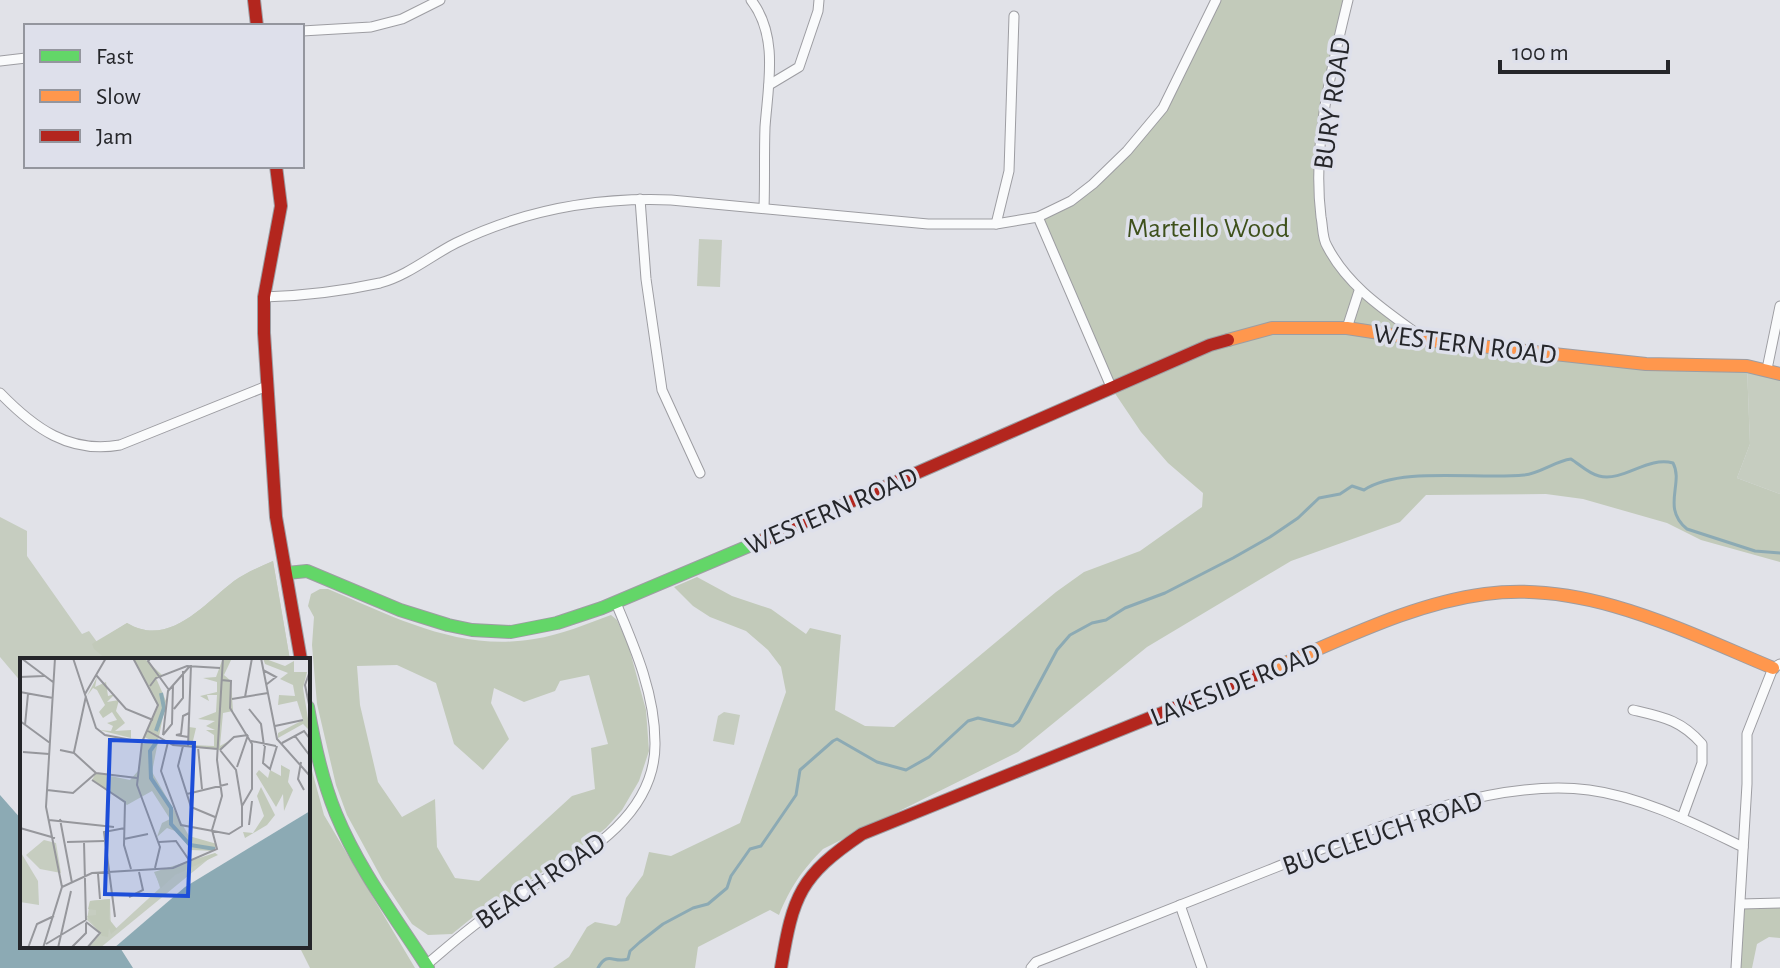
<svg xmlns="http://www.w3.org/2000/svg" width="1780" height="968" font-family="'Alegreya Sans',sans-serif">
  <rect width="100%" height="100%" fill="#e1e2e8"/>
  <g fill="#c6cdc0">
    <path d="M699,239L722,240L720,287L697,286Z"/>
    <path d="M1747,366L1780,374V494L1737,478L1750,444Z"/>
    <path d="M0,517L27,531V556L82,634L89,631L97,642L127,623C169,648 203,605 234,581C246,573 259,567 273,561L290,660H22V683L0,657Z"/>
    <path d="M724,712L740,715L734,745L713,741L718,716Z"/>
  </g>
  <g fill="#c2caba" fill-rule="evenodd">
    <path d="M1216,0H1348L1320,143L1325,244L1359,291L1425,340L1747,366L1750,444L1737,478L1780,494V562L1701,540L1667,523L1583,499L1546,494L1426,495L1400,522L1291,561L1147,647L1018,752L823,849C802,870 790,888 779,915L770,910L698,947L695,968H553L569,957L587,927L595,922L616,926L620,923L626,898L643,875L649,852L671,856L740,823L786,692L781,667L768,650L746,631L710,617L693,606L674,587L697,577L732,596L771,609L806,634L810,628L841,635L835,710L865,726L894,727L1056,592L1084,572L1140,551L1202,507L1203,493L1168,463L1141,432L1112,389L1038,217L1093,184L1163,108Z"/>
    <path d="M273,561L290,660H107L94,649L92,644L95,642L127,623C169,648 203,605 234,581C245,573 259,567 273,561Z"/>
    <path d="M320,589H328C394,617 460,652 534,639C561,635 586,624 611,615L617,620L628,644L646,710L649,751L639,781L622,810L606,828L587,843L473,917L452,934L428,935L412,924L382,879L347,815L336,785L317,704L312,645L314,617L308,606L311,594ZM397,665L436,683L454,744L483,770L509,739L491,703L494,688L524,702L555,691L560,681L589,675L608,744L591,748L595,789L572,796L479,881L455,878L437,847L435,799L402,817L378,782L360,705L357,666Z"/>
    <path d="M308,756L324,815L415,968H310L299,946H308Z"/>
    <path d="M1780,903V938L1769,937L1757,944L1752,968H1736L1741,904Z"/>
  </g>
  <path fill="#8caab4" d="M0,795L22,820V946H119L133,968H0Z"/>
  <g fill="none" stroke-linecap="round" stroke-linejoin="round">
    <path stroke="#8caab4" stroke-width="3" d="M598,968C608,950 613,964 628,959L630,951L640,942L663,924L693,908L708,904L727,888L731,876L750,849L761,846L796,795L800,770L833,741L837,739L877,762L906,770L929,757L968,721L978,718L1013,726L1019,721L1057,650L1070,635L1092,623L1106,620L1125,608L1165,593L1233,558L1270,537L1298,518L1319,498L1340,494L1352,486L1364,490C1400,466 1480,480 1524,475C1541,473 1555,461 1571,459C1579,464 1589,474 1599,476C1624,482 1647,456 1673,463C1684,483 1661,508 1687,529L1755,551L1780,553"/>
    <g stroke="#9d9da2" stroke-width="11">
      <g id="street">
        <path d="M751,0C779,36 768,85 765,127C764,154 765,181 764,208"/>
        <path d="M1348,0C1331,70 1312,144 1321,217C1323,226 1322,238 1327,246C1348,287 1386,311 1423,338"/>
        <path d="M302,31L371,27L402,19L440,0"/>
        <path d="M0,61L26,58"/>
        <path d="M769,85L799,67L818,11L819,0"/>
        <path d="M640,199L646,279L662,390L700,473"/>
        <path d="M1038,217L1112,389"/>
        <path d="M996,224L1009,171L1014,16"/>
        <path d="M264,297C302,296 343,291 380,283C407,276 432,255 456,243C524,210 596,197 671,200L928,224H996L1038,217L1071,201L1093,184L1127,151L1163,108L1216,0"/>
        <path d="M1347,328L1359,291"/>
        <path d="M1767,369L1780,306"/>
        <path d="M0,393C34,428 69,454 120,445L267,386"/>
        <path d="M1633,710C1663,717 1681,720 1702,744V763L1682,818"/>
        <path d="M1741,904L1780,903"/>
        <path d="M1180,905L1202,968"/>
        <path d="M426,965C450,945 472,925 498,908C557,868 656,829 655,743C655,694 635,648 616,603"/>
        <path d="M1031,968L1036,962L1049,957C1122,928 1195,899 1269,870C1363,833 1487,777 1589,790C1643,797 1695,824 1743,847"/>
        <path d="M1736,968L1747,784V734L1773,668L1780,664"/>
      </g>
    </g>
    <g stroke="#9d9da2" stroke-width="14">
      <g id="fast">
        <path d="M287,573L307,571L400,610L448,625L472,630L511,632L557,623L602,608L763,540"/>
        <path d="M308,707C314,743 322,780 336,814C359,870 396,918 428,968"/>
      </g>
    </g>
    <g stroke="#9d9da2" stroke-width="14">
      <g id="slow">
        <path d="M1228,340L1272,328H1347L1425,340L1646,364L1747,366L1780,374"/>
        <path d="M1266,671C1336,643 1409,604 1485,594C1585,580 1684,631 1773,668"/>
      </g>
    </g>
    <g stroke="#9d9da2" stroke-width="14">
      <g id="jam">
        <path d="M254,0L257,26"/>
        <path d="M276,166L281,206L264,297V333L276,517L301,660"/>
        <path d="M763,540L1210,345L1228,340"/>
        <path d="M781,968C793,895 800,876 862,834L1266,671"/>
      </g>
    </g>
    <use href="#street" stroke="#fafbfc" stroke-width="9"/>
    <use href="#fast" stroke="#63d668" stroke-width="12"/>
    <use href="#slow" stroke="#ff974d" stroke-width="12"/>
    <use href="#jam" stroke="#b3261e" stroke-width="12"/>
  </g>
  <g text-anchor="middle" stroke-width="7" stroke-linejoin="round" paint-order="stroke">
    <g font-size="28" fill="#25262a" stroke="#dee0eb">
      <text transform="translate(1331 103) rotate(-82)" y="10">BURY ROAD</text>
      <text transform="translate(1465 343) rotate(7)" y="10">WESTERN ROAD</text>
      <text transform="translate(831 510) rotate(-23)" y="10">WESTERN ROAD</text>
      <text transform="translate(1235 684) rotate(-22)" y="10">LAKESIDE ROAD</text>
      <text transform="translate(1382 832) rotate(-19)" y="10">BUCCLEUCH ROAD</text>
      <text transform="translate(540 880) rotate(-34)" y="10">BEACH ROAD</text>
    </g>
    <g font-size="28" fill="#3e501b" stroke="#dee0eb">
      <text x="1208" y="237">Martello Wood</text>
    </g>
  </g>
  <g transform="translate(20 658)">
    <rect width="290" height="290" fill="#e1e2e8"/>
    <path d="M24,182L36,185L41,215L20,211L6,197ZM0,193L18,223L19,247L0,244ZM196,195L80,290H68L81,275L67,262L70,243L90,241L91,275L140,230L136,217Z" fill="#c6cdc0"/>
    <path d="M113,0H124L142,17L136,20L146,43L132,114L169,178L197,186L194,193L171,192L158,174L147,170L137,179L142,165L150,161L132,133L107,147L72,122L76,115L110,122L118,113L122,86L133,83L124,79L138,49ZM203,0H212L204,17L211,23L213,53L203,55L200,88L209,83L200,92L168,88L169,69L176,70L172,87L194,88V77L186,72H195L186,68L195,63L178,61L196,54L197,37H187L189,43L180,38L197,34V24L183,20L196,19ZM243,0L265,8L274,3V14H287L283,30L290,73L283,66L258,80V75L283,62L277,43L258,47L259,37L275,38L273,27L260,21L268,15L245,6ZM77,19L75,29L86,24L88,38L95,36L87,44L99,42L96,53L105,65L95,73L111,72V80L79,72L91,73L93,68L87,65L97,62L92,54L83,60L79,54L85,47L77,32L73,30L67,38ZM261,107L270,112L268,124L273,132L264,153L263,136L256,149L236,116L239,112L248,120L250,112L261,118ZM241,129L255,157L247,167L225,180L223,174L233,175L244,158L237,138ZM195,195L198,197L155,217L141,230L134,214ZM90,241L89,261L97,271L91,276L89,270L88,279L82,278L67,258L76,257V252L68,251L70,243Z" fill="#c2caba"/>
    <path d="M290,153V290H94L165,229Z" fill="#8caab4"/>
    <path fill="none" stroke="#8caab4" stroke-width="4" d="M136,73L144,50L141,35M138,82L130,93L131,120L151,150V166L170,187L195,191"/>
    <path fill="none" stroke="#96979c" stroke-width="2" d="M1,0L33,24M35,0L26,149L42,229M53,0L76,70L85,77L122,84M113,0L138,47L122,84L117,127L140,189L135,210M131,0L128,3L149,32M241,0L257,81L290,118M243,12L256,19L247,26M290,13L285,27L290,51M76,17L106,51L133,62M0,19L24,18M201,22L211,23L210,50L232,86V131L222,148M130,28L136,20L167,8L200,10M0,34L33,40M65,36L86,0M225,39L232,0M212,41L248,35M154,51L163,40V13M229,51L241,66L244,88M0,63L30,85M5,67L8,36M255,68L283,62M128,73L153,87L198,91M143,77L148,33L170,8M143,77L152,66L153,27M275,78L290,98M168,79L156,77L161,76L163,58L169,55M231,83L256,88M148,84L141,113L161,167L209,176L222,168V148L216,112L200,92M262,85L284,73L290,81M163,88L158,108L171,149L195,159M168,88L171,7M245,88L243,105L250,111L257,88M178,89L182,131M40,92L54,95L76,115L117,120M200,92L214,79L228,77M3,94L29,96M54,94L66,38M281,104L278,121L284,132M217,109L228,77M72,122L105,144L104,187L111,211M27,132L53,135L76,115M167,136L208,126M40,161L52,225M29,162L94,169M229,167L232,143M0,170L35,180M104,181L128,176M47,184L84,183M64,184L66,262M139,184L156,183L169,202M78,216L80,241M109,239L123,232L119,214M95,259L84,174L105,170M66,264L80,275L67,290M26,286L66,262M8,290L17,266L34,258M23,290L42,229L72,215L153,210L197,191L192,172L202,138L197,102L203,0M38,290L51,233M51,290L66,275V265"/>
    <path fill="#1d4ed8" fill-opacity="0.15" stroke="#1d4ed8" stroke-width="4" d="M90,82L174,85L168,238L85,236Z"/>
    <rect width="290" height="290" fill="none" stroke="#25262a" stroke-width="4"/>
  </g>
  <rect x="24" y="24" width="280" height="144" fill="#dee0eb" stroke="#94969e" stroke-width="2"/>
  <rect x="40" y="50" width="40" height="12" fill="#63d668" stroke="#94969e" stroke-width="2"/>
  <text x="96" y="64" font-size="24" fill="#25262a">Fast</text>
  <rect x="40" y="90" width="40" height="12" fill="#ff974d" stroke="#94969e" stroke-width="2"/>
  <text x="96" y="104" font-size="24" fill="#25262a">Slow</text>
  <rect x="40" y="130" width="40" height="12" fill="#b3261e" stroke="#94969e" stroke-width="2"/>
  <text x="96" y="144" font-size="24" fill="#25262a">Jam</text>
  <path d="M1500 60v12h168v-12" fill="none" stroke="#25262a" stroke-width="4"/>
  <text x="1512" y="60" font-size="24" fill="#25262a" stroke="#dee0eb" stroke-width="6" paint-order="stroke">100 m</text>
</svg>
